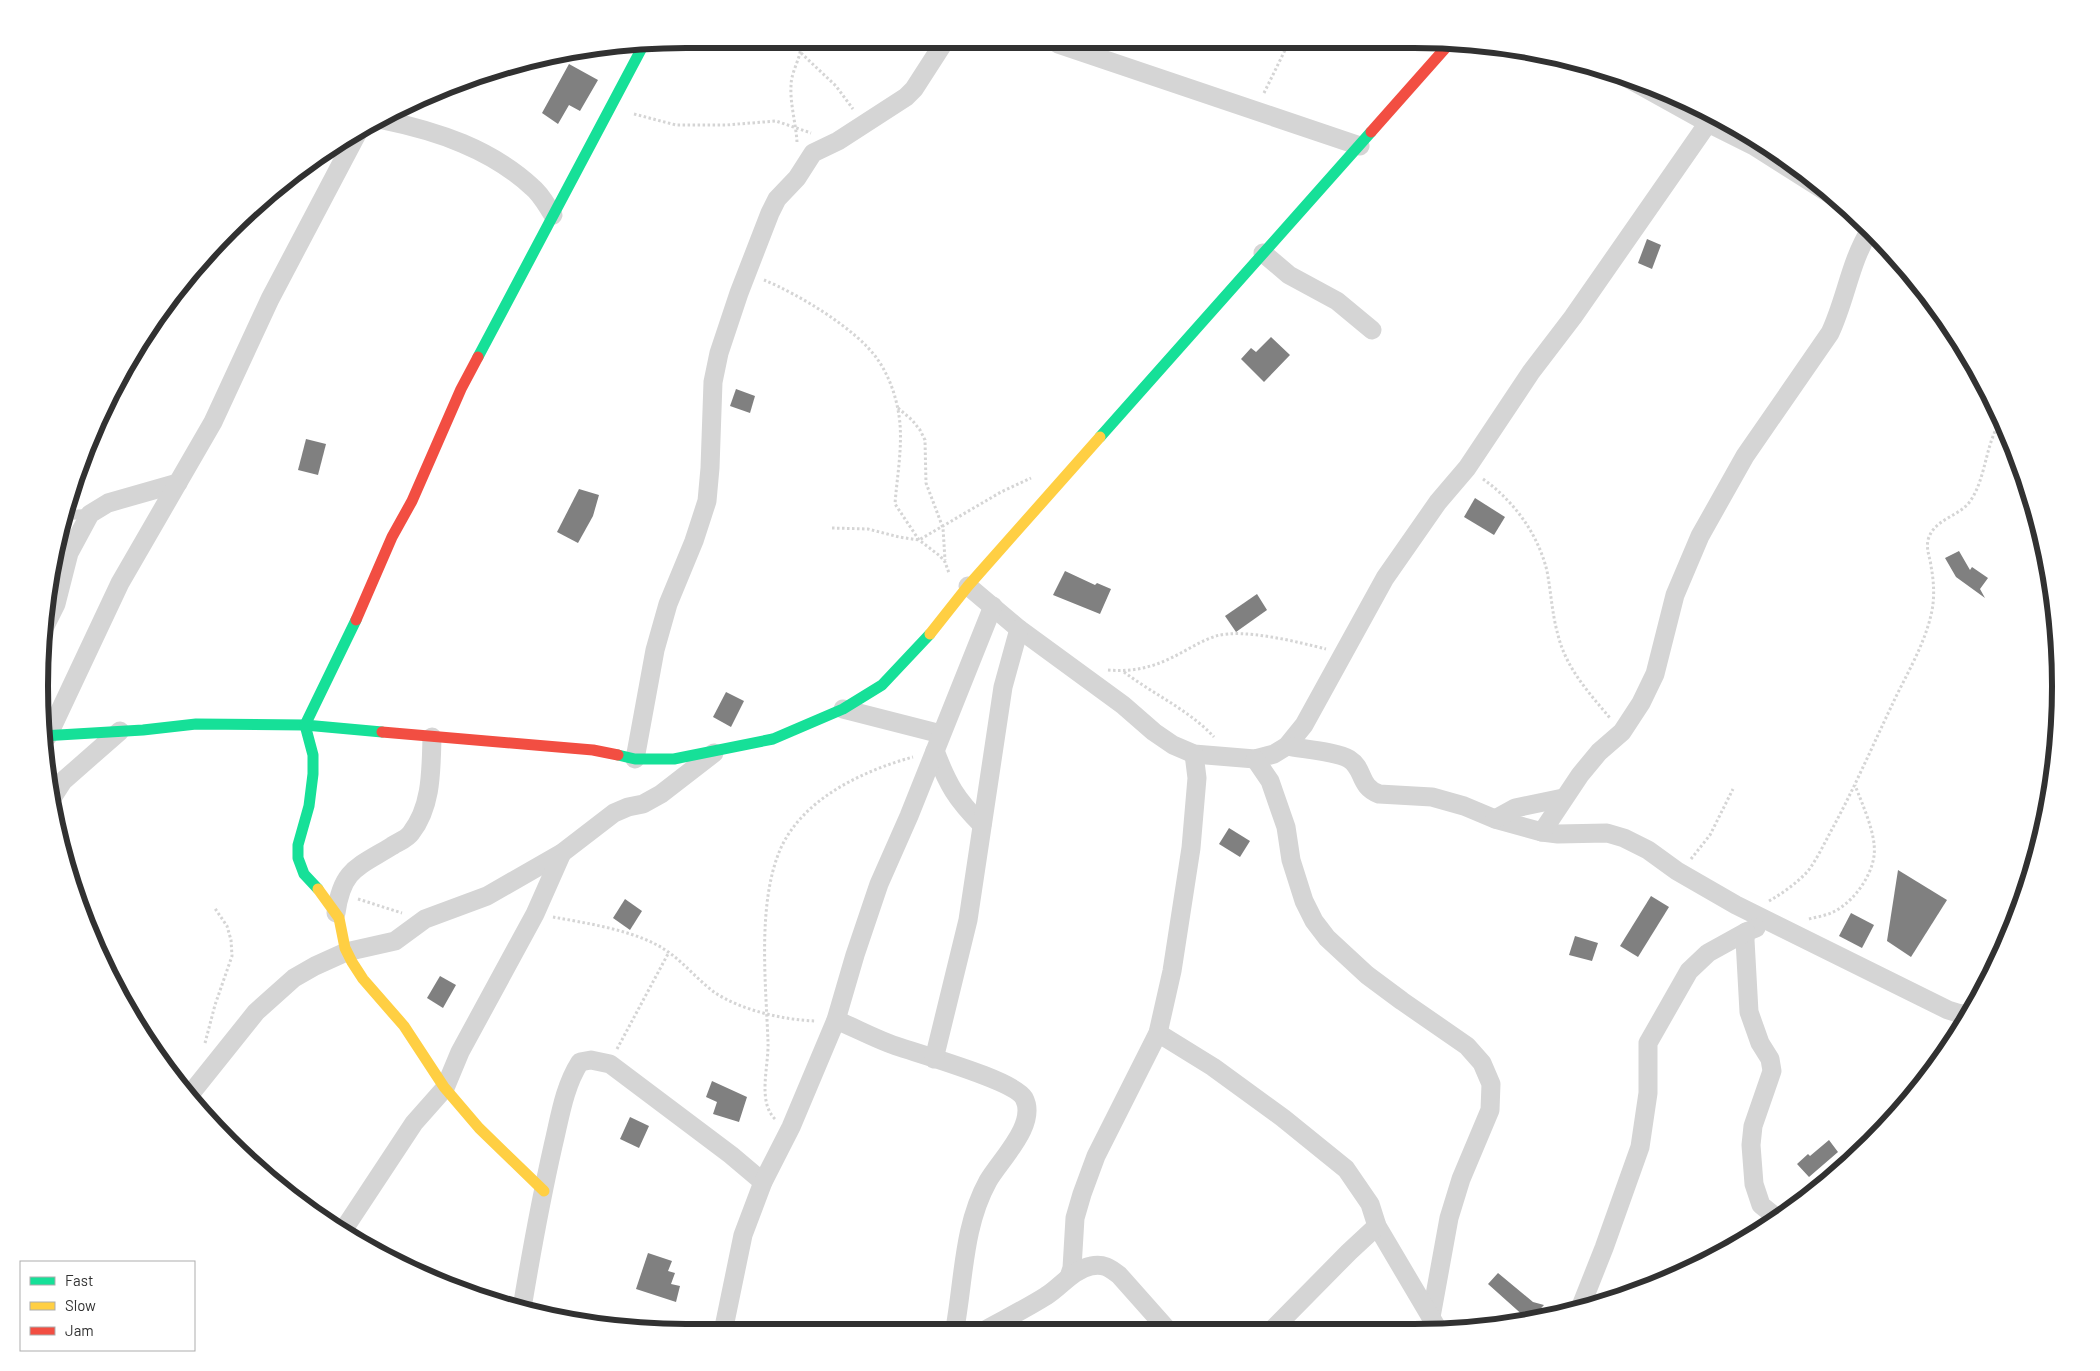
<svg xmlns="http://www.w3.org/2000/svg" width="2100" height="1371" font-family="Barlow,sans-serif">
  <rect width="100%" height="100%" fill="#fff"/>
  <g fill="#808080">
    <path d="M569,64L598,80L580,111L569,105L558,124L542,113Z"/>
    <path d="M1647,239L1661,245L1652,269L1638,263Z"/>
    <path d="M1271,337L1290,355L1264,382L1241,359L1251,348L1256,352Z"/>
    <path d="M736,389L755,396L750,413L730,406Z"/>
    <path d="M306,439L326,444L318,475L298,470Z"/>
    <path d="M579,489L599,495L593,516L578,543L557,532Z"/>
    <path d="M1475,498L1505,517L1494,535L1464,517Z"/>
    <path d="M1959,551L1970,570L1972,567L1988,578L1980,589L1985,598L1956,577L1945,558Z"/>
    <path d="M1065,571L1095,585L1097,583L1111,589L1100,614L1053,595Z"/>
    <path d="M1257,594L1267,610L1236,632L1225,616Z"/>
    <path d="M726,692L744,701L731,727L713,717Z"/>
    <path d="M1229,828L1250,841L1240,857L1219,844Z"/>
    <path d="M1898,870L1947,900L1911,957L1887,941Z"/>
    <path d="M1651,896L1669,907L1638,957L1620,946Z"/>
    <path d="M625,899L642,911L630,930L613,918Z"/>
    <path d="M1851,913L1874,925L1862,948L1839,936Z"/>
    <path d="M1575,936L1598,943L1592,961L1569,955Z"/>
    <path d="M440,976L456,985L443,1008L427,998Z"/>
    <path d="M712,1081L747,1097L739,1122L713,1114L717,1102L706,1097Z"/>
    <path d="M630,1117L649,1126L639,1148L620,1139Z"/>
    <path d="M1829,1140L1838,1152L1809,1177L1797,1164L1808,1154L1810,1156Z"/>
    <path d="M648,1253L672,1261L668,1271L675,1273L671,1284L680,1286L676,1302L636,1289Z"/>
    <path d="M1498,1273L1533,1302L1544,1305L1531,1319H1527L1488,1284Z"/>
  </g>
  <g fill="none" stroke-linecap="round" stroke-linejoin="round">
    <g stroke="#d5d5d5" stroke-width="3" stroke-dasharray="2.5 2.5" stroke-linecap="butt">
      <path d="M801,53L836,86L853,109"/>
      <path d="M1264,93L1288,44"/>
      <path d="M634,114L676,125H726L776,121L811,133"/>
      <path d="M797,142C796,124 790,104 791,86C791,71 801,59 801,44"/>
      <path d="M764,280C798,294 857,329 878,360C891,379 898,402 900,424C902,451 897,477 895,504L919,540L940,556L945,562L949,573"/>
      <path d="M898,408L912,420L920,430L925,440L926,483L943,528L945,560"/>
      <path d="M1483,479C1514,501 1538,534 1547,571C1551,592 1552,614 1558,635C1566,668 1589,693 1610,718"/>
      <path d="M832,528L868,529L899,537L919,540L1001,492L1031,478"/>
      <path d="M1108,670C1130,672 1151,668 1171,658C1186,651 1200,641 1216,636C1243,628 1298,642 1326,649"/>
      <path d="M1124,672C1153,694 1189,710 1214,737"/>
      <path d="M1691,859L1710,835L1733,789"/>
      <path d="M358,899L402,913"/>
      <path d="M1769,901C1783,893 1797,883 1808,871C1817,859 1824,844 1831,831C1853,791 1872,747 1892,705C1905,677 1924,646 1931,615C1935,599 1934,582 1931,566C1930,557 1926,550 1928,540C1934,518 1960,517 1971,500C1987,475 1985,443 2002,419"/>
      <path d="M553,917C585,923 626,929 655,944C678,955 694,977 714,992C740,1010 784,1020 815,1021"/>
      <path d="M1809,919C1816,917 1824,916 1831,913C1852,904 1871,878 1874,856C1877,835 1862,804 1855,785"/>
      <path d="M205,1043L215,1005L232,956L231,940L227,926L214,907"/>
      <path d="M617,1049L669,952"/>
      <path d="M775,1119C757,1101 769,1066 768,1042C766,985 757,904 780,850C802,799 862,771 913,757"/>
    </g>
    <g stroke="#d5d5d5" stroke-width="10">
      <path d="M65,515L90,514"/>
      <path d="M53,555L63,573"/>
    </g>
    <g stroke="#d5d5d5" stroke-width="19">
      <path d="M1058,44L1360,146"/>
      <path d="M1627,78L1708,123L1754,146L1844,203"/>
      <path d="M383,120C437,131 491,149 532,187C541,194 547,206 553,215"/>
      <path d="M1263,253L1289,275L1337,301L1372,330"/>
      <path d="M968,586L1019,629L1123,705L1154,732L1173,745L1194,754L1255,759L1274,754L1287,746L1304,725L1385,578L1438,502L1467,468L1531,372L1573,317L1708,123"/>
      <path d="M41,634L56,604L69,553L90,514L108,503L178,483"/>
      <path d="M843,709L941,734"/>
      <path d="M48,736L120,583L213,422L270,299L358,132"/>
      <path d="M1287,746C1302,749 1338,752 1349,759C1365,769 1358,786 1379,794L1432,797L1464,806L1495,819L1542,832L1558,834L1607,833L1624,838L1648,850L1677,871L1736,905L1948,1010L1961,1014L1971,1013"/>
      <path d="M935,751C948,785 956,799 982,825"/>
      <path d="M635,759L655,650L668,604L694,541L707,501L710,468L713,382L719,353L739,293L770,213L777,199L797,178L813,153L838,141L906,97L914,89L943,44"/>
      <path d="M1255,759L1270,781L1286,827L1291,860L1304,901L1314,921L1327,938L1367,975L1402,1001L1467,1046L1482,1063L1491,1084L1490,1110L1461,1179L1449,1218L1431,1317"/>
      <path d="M52,798L63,781L120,731"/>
      <path d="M1495,819L1515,808L1563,798"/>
      <path d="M1542,832L1580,775L1599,752L1622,732L1641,703L1655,674L1675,595L1700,536L1745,456L1830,333C1846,299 1850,262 1870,230"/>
      <path d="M336,913C342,869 358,867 392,846C398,842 407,839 411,833C432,806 431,770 432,737"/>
      <path d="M1756,928L1746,932L1745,940L1749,1012L1760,1043L1770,1059L1772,1071L1753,1126L1751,1145L1754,1184L1761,1205L1777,1218"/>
      <path d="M836,1020C853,1027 870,1036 888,1043C913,1053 1013,1079 1024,1098C1038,1124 1000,1160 988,1181C963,1226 964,1279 955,1328"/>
      <path d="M1158,1033L1213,1067L1283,1118L1346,1169L1370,1204L1377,1226L1439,1331"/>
      <path d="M934,1059L968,920L1003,687L1019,629"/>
      <path d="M188,1097L256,1012L294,978L315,966L346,952L395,941L425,919L487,896L562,853L614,813L628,807L643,804L661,794L714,753"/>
      <path d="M344,1229L414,1123L445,1088L460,1052L535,914L562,853"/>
      <path d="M1069,1277L1072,1268L1075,1218L1082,1194L1096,1156L1158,1033L1172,971L1191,848L1197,778L1194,754"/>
      <path d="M522,1308C531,1254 541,1199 553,1146C560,1117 564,1087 580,1062L591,1060L610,1064L731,1155L763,1182"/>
      <path d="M1579,1311L1604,1248L1640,1147L1648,1093V1043L1689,971L1708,953L1746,932"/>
      <path d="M724,1327L743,1235L763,1182L791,1127L836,1020L855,955L879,884L909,816L993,606"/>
      <path d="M987,1329C1007,1318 1027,1308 1046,1296C1061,1287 1072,1270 1091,1266C1103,1263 1110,1268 1119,1275L1167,1329"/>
      <path d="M1272,1330L1349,1252L1377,1226"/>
    </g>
    <g stroke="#16e098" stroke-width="11">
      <path d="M478,357L644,44"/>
      <path d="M1100,437L1371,132"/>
      <path d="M42,736L143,730L196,724L305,725L382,732"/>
      <path d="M618,755L635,759H674L773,739L843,709L882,685L930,634"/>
      <path d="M318,889L304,874L298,858V845L309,806L313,774V755L305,725L356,620"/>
    </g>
    <g stroke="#ffcf43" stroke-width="11">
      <path d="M930,634L968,586L1100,437"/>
      <path d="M318,889L339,918L345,948L352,962L363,979L404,1026L444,1087L479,1128L544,1191"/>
    </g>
    <g stroke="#f24e42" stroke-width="11">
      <path d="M1371,132L1449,44"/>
      <path d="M356,620L392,537L412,501L461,389L478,357"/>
      <path d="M382,732L593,750L618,755"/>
    </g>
  </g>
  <path d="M0 0H2100V1371H0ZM686 48H1414A638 638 0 0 1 2052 686V686A638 638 0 0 1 1414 1324H686A638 638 0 0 1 48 686V686A638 638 0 0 1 686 48Z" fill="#fff" fill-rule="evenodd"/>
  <path fill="none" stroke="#313131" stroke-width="6" d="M686 48H1414A638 638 0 0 1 2052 686V686A638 638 0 0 1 1414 1324H686A638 638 0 0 1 48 686V686A638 638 0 0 1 686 48Z"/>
  <rect x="20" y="1261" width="175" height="90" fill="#ffffff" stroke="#adadad"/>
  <rect x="30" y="1277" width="25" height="8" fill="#16e098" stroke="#adadad"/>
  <text x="65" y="1286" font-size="15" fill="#313131">Fast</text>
  <rect x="30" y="1302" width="25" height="8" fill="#ffcf43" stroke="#adadad"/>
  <text x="65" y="1311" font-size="15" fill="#313131">Slow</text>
  <rect x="30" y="1327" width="25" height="8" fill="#f24e42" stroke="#adadad"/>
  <text x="65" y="1336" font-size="15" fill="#313131">Jam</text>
</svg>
